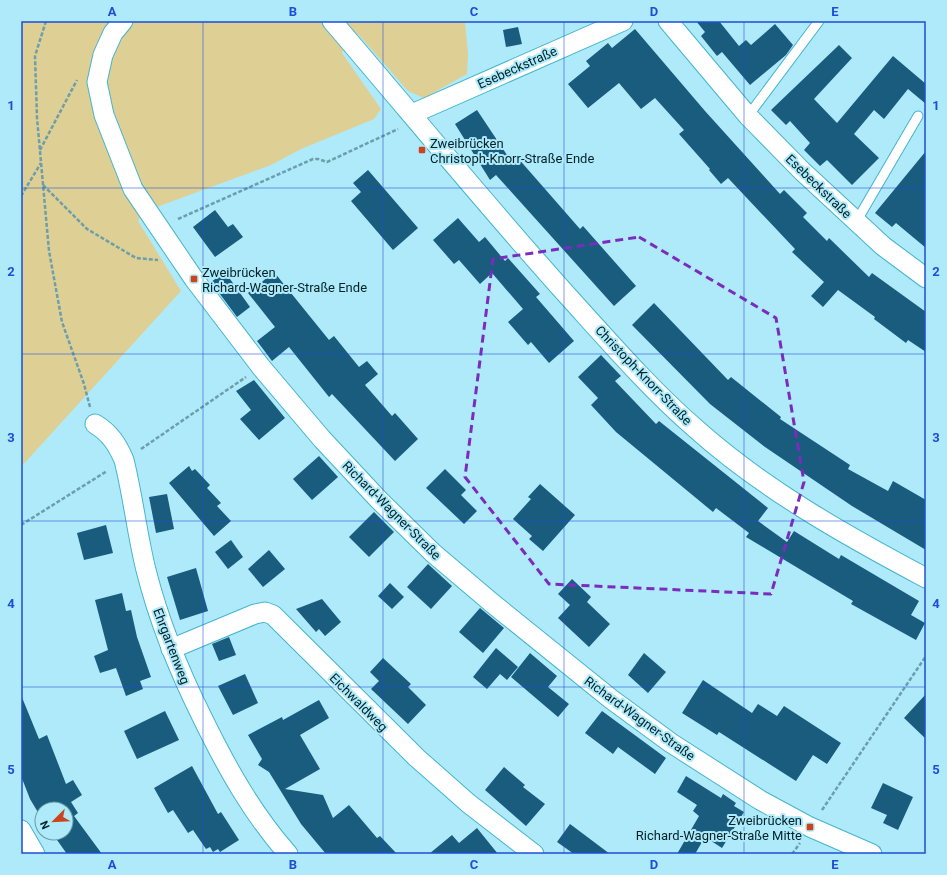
<svg xmlns="http://www.w3.org/2000/svg" width="947" height="875" font-family="Roboto,sans-serif">
  <rect width="100%" height="100%" fill="#aeeaf9"/>
  <path fill="#decf94" d="M21,21H465L468,54L467,74L424,98L408,91L358,34L344,47L342,53L381,109L374,119L301,149L271,165L143,212L138,221L181,291L21,467Z"/>
  <g fill="#195c7e">
    <path d="M696,21H719L739,46L746,40L751,45L775,24L793,45L786,55L750,85L722,52L717,56L701,36L705,32Z"/>
    <path d="M518,27L522,44L506,47L503,30Z"/>
    <path d="M635,29L705,111L780,194L784,190L807,213L803,217L827,241L829,238L869,277L872,273L926,312V352L908,340L906,343L874,319L875,317L838,290L823,307L811,296L824,282L792,252L795,249L728,178L721,184L709,170L710,169L679,134L684,130L655,98L641,109L619,83L588,108L568,84L590,66L586,61L608,43L612,48Z"/>
    <path d="M839,45L852,58L814,99L837,123L893,56L926,84V104L908,89L884,119L874,110L854,134L879,158L852,185L827,160L820,166L804,150L810,143L790,121L786,125L771,110Z"/>
    <path d="M477,110L511,161L517,157L580,229L583,226L636,286L614,306L496,175L490,180L455,124Z"/>
    <path d="M926,151V248L896,223L892,227L875,213Z"/>
    <path d="M368,170L418,228L393,250L351,201L361,192L353,183Z"/>
    <path d="M215,210L228,227L233,224L243,237L215,257L193,227Z"/>
    <path d="M458,218L479,242L485,237L505,261L508,258L540,294L536,297L574,341L549,363L531,342L528,345L508,322L523,309L492,273L480,284L459,260L454,264L433,240Z"/>
    <path d="M225,272L250,307L237,317L211,282Z"/>
    <path d="M274,272L329,340L334,336L359,367L367,361L378,374L365,385L392,416L395,413L418,439L395,461L332,394L329,397L289,347L272,361L257,341L275,327L248,293Z"/>
    <path d="M654,303L728,380L731,377L781,417L780,419L850,465L848,469L888,491L893,481L926,500V550L852,506L765,447L710,404L632,325Z"/>
    <path d="M601,355L621,376L615,381L656,424L659,421L768,508L758,521L787,542L794,531L839,559L841,555L919,601L911,615L925,623L916,640L851,604L853,601L746,537L749,533L716,508L713,512L616,432L591,405L598,398L578,377Z"/>
    <path d="M254,380L285,418L259,440L240,419L251,410L236,391Z"/>
    <path d="M319,456L338,477L312,500L293,479Z"/>
    <path d="M189,466L192,471L195,469L210,485L207,488L221,503L217,506L231,521L214,536L169,483Z"/>
    <path d="M445,469L466,490L461,495L477,511L464,524L426,488Z"/>
    <path d="M540,484L575,515L543,551L529,539L532,536L513,519L531,499L528,497Z"/>
    <path d="M167,494L174,529L156,533L149,497Z"/>
    <path d="M374,512L394,532L369,557L349,537Z"/>
    <path d="M106,525L113,553L84,560L77,533Z"/>
    <path d="M231,540L243,557L228,569L215,552Z"/>
    <path d="M269,550L285,569L263,587L248,569Z"/>
    <path d="M428,564L452,586L431,609L407,587Z"/>
    <path d="M196,568L208,611L180,620L167,577Z"/>
    <path d="M572,579L591,597L587,602L610,624L589,647L558,618L570,605L558,594Z"/>
    <path d="M390,583L404,597L392,609L378,596Z"/>
    <path d="M122,593L126,611L131,610L137,637L151,677L140,681L143,689L126,696L116,668L100,673L94,656L108,650L95,600Z"/>
    <path d="M322,599L341,622L325,636L319,629L316,632L296,609Z"/>
    <path d="M480,608L504,628L483,653L459,632Z"/>
    <path d="M229,637L236,655L219,661L212,644Z"/>
    <path d="M496,648L518,667L507,680L500,674L487,689L473,677Z"/>
    <path d="M530,653L557,676L548,687L569,704L558,717L511,677Z"/>
    <path d="M644,653L666,672L648,693L628,675Z"/>
    <path d="M383,658L411,684L408,687L426,705L408,724L371,689L379,681L370,672Z"/>
    <path d="M245,674L258,703L233,715L218,686Z"/>
    <path d="M703,680L752,713L758,704L777,716L784,706L841,743L827,764L813,755L796,781L719,732L717,735L682,713Z"/>
    <path d="M926,694V739L904,718Z"/>
    <path d="M21,695L39,739L47,735L66,784L73,780L82,795L71,802L78,813L74,816L102,854H67L52,833H66V809H42V819L30,799L21,776Z"/>
    <path d="M319,700L329,718L300,735L320,769L285,789L323,795L333,818L349,805L377,838L380,836L397,854H326L301,824L269,772L258,765L262,759L248,735L282,717L283,720Z"/>
    <path d="M165,711L179,740L137,759L124,731Z"/>
    <path d="M602,711L666,758L655,774L618,747L613,754L585,733Z"/>
    <path d="M192,766L218,814L221,812L239,840L220,852L218,849L213,852L210,847L206,849L193,830L188,833L173,810L168,813L154,788Z"/>
    <path d="M504,767L525,785L523,787L545,804L526,826L485,790Z"/>
    <path d="M686,776L721,798L723,794L736,803L734,806L744,812L722,848L705,837L695,854H677L699,816L693,811L697,805L677,792Z"/>
    <path d="M883,783L913,797L898,830L883,823L887,815L871,808Z"/>
    <path d="M570,824L610,854H574L557,842Z"/>
    <path d="M477,828L498,854H429L452,835L459,843Z"/>
  </g>
  <g fill="none" stroke-linecap="round" stroke-linejoin="round">
    <g stroke="#44b5ce" stroke-width="11">
      <g id="lane">
        <path d="M748,116L819,21"/>
        <path d="M856,222L918,116"/>
      </g>
    </g>
    <g stroke="#44b5ce" stroke-width="21">
      <g id="street">
        <path d="M123,21L113,33L103,55L97,82L104,115L133,189L194,279L261,367L322,439L379,500L433,553L492,603L611,699L671,743L760,800L810,827L872,854"/>
        <path d="M332,21C410,112 486,205 566,294C606,338 650,389 695,428C763,489 845,535 926,578"/>
        <path d="M668,21L748,116L802,171L883,246L926,278"/>
        <path d="M412,114L623,21"/>
        <path d="M95,424C110,433 117,444 124,460C133,496 137,534 146,570C159,622 179,671 203,719C227,768 252,813 288,854"/>
        <path d="M171,649L255,614L265,612L273,615L417,758L468,803L534,854"/>
        <path d="M21,830L35,854"/>
      </g>
    </g>
    <g stroke="#6c9eab" stroke-width="2.5" stroke-dasharray="4 2" stroke-linecap="butt">
      <path d="M46,21L35,56L37,118L49,251L62,322L84,384L90,407"/>
      <path d="M40,150L77,80"/>
      <path d="M43,185L87,229L136,258L158,260"/>
      <path d="M21,196L41,163"/>
      <path d="M178,219L313,159H318L327,162L398,129"/>
      <path d="M141,449L246,377"/>
      <path d="M21,525L107,471"/>
      <path d="M822,810L926,656"/>
      <path d="M792,854L800,843"/>
    </g>
    <use href="#lane" stroke="#fff" stroke-width="9"/>
    <use href="#street" stroke="#fff" stroke-width="19"/>
  </g>
  <path fill="none" stroke="#7b2cbf" stroke-width="3" stroke-dasharray="8 5" stroke-linejoin="round" d="M639,237L776,318L804,482L771,594L549,584L465,477L493,259Z"/>
  <path fill="none" stroke="#1d4ed8" stroke-width="1" stroke-opacity="0.55" d="M203,21V854M383,21V854M564,21V854M744,21V854M21,188H926M21,354H926M21,521H926M21,687H926"/>
  <g fill="#cc431c" stroke="#aeeaf9" stroke-width="1.5">
    <rect x="418" y="146" width="8" height="8" rx="2"/>
    <rect x="190" y="275" width="8" height="8" rx="2"/>
    <rect x="806" y="823" width="8" height="8" rx="2"/>
  </g>
  <g text-anchor="middle" stroke-width="4" stroke-linejoin="round" paint-order="stroke">
    <g font-size="13" fill="#00222a" stroke="#aeeaf9">
      <text transform="translate(517 67) rotate(-24)" y="5">Esebeckstraße</text>
      <text transform="translate(819 186) rotate(44)" y="5">Esebeckstraße</text>
      <text transform="translate(644 375) rotate(46)" y="5">Christoph-Knorr-Straße</text>
      <text transform="translate(392 510) rotate(45)" y="5">Richard-Wagner-Straße</text>
      <text transform="translate(172 646) rotate(69)" y="5">Ehrgartenweg</text>
      <text transform="translate(359 702) rotate(45)" y="5">Eichwaldweg</text>
      <text transform="translate(640 718) rotate(36)" y="5">Richard-Wagner-Straße</text>
    </g>
    <g font-size="13" fill="#00222a" stroke="#aeeaf9" text-anchor="start">
      <text x="430" y="148">Zweibrücken<tspan x="430" dy="15">Christoph-Knorr-Straße Ende</tspan></text>
      <text x="202" y="277">Zweibrücken<tspan x="202" dy="15">Richard-Wagner-Straße Ende</tspan></text>
      <text x="802" y="825" text-anchor="end">Zweibrücken<tspan x="802" dy="15">Richard-Wagner-Straße Mitte</tspan></text>
    </g>
  </g>
  <rect width="947" height="875" fill="none" stroke="#aeeaf9" stroke-width="44"/>
  <g transform="translate(54 821) rotate(246)"><circle r="19" fill="#aeeaf9" stroke="#689aa6"/>
  <path d="M0-3L7 15L0 10L-7 15Z" fill="#cc431c"/>
  <text y="-6" font-size="11" font-weight="bold" text-anchor="middle" fill="#00222a">N</text>
  </g>
  <rect x="22" y="22" width="903" height="831" fill="none" stroke="#1d4ed8" stroke-width="1.5"/>
  <g font-size="13" text-anchor="middle" font-weight="bold" fill="#1d4ed8">
    <text x="112" y="16">A</text>
    <text x="293" y="16">B</text>
    <text x="474" y="16">C</text>
    <text x="654" y="16">D</text>
    <text x="835" y="16">E</text>
    <text x="11" y="110">1</text>
    <text x="936" y="110">1</text>
    <text x="11" y="276">2</text>
    <text x="936" y="276">2</text>
    <text x="11" y="442">3</text>
    <text x="936" y="442">3</text>
    <text x="11" y="608">4</text>
    <text x="936" y="608">4</text>
    <text x="11" y="774">5</text>
    <text x="936" y="774">5</text>
    <text x="112" y="869">A</text>
    <text x="293" y="869">B</text>
    <text x="474" y="869">C</text>
    <text x="654" y="869">D</text>
    <text x="835" y="869">E</text>
  </g>
</svg>
